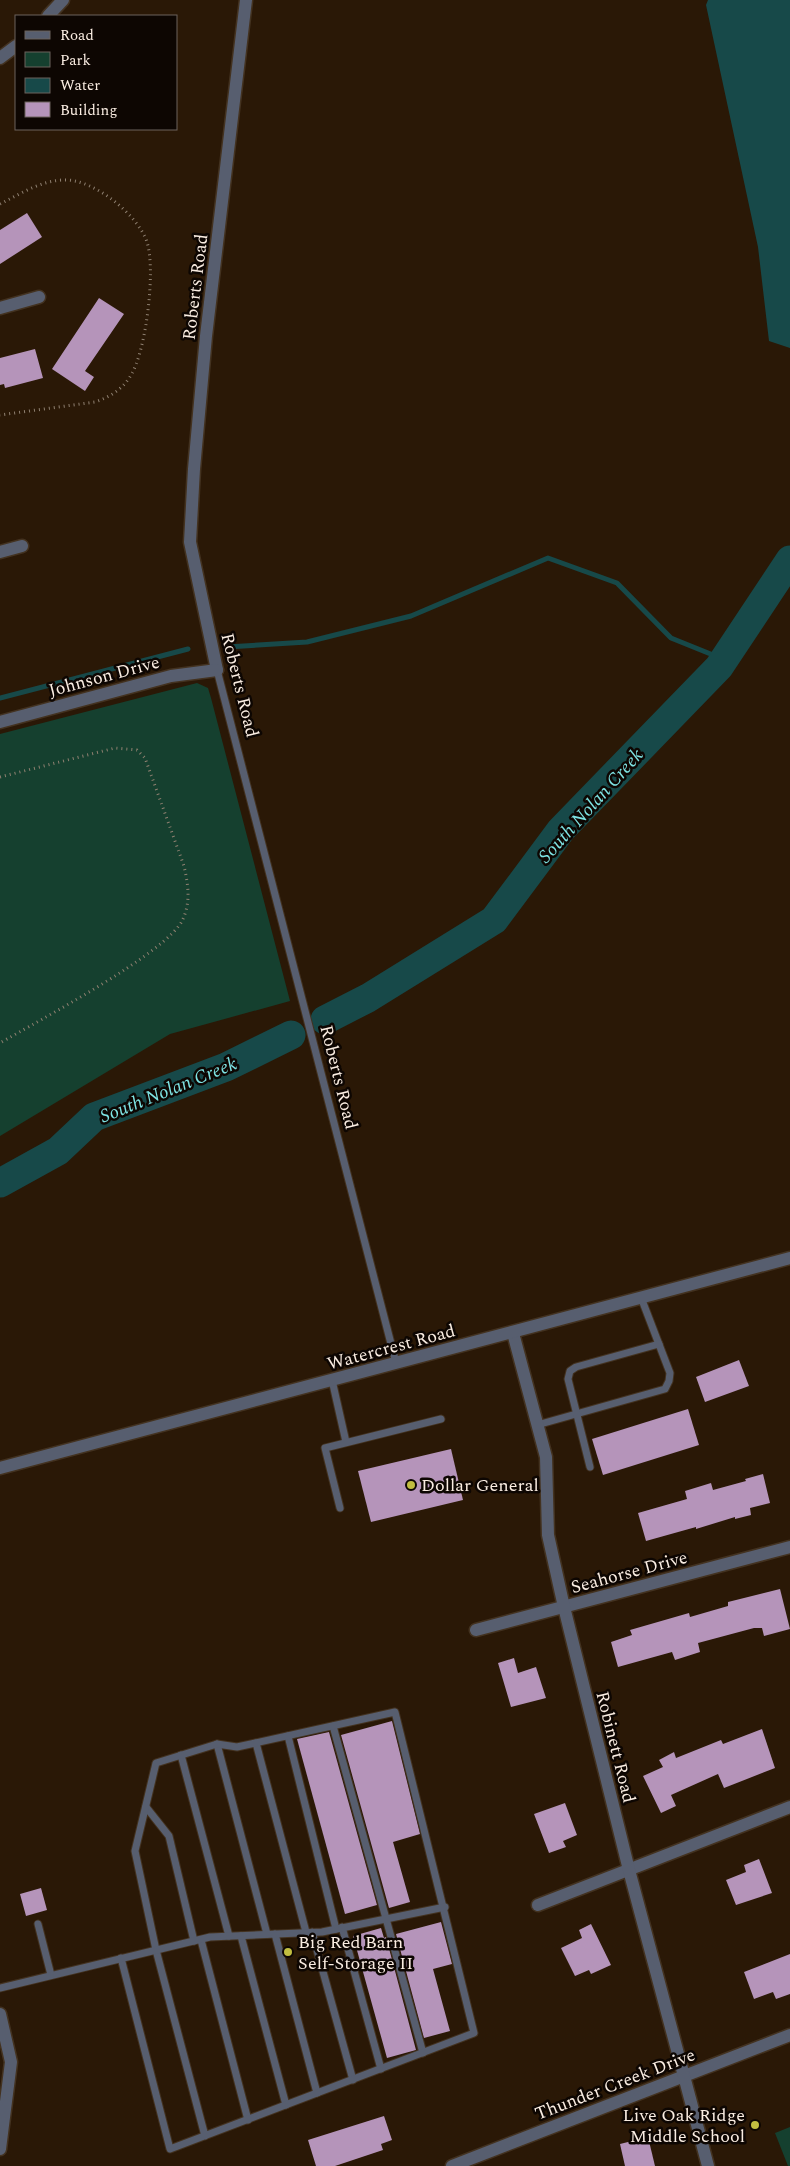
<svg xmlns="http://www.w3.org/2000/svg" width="790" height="2166" font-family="Spectral,serif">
  <rect width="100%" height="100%" fill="#2a1806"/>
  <g fill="#15402f">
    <path d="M197,683L208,688L211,698L290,1001L170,1034L0,1136V734Z"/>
    <path d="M790,2127V2166H788L775,2133Z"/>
  </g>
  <path fill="#174949" d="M708,0H790V348L769,341L758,247L706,5Z"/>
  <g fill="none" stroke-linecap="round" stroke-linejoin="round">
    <g stroke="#174949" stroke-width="5">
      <path d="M227,647L307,642L411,616L548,558L617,583L671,638L723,659"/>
      <path d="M0,698L188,649"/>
    </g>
    <g stroke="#174949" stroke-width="29">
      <path d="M325,1020L368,998L494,920L561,830L719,667L790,560"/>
      <path d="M0,1183L58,1151L94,1117L226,1067L291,1035"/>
    </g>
  </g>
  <g fill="#b594ba">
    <path d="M27,213L42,237L0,264V230Z"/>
    <path d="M99,298L124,314L85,371L94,377L85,391L52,369Z"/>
    <path d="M35,349L43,378L5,388L4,384L0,385V358Z"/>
    <path d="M739,1360L749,1386L705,1402L696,1377Z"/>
    <path d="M688,1409L699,1445L603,1475L592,1439Z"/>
    <path d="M451,1449L463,1500L371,1522L358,1471Z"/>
    <path d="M763,1474L770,1503L750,1508L751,1515L735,1519V1517L696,1529V1527L646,1541L638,1513L687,1499L685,1491L711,1483L713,1490L746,1481L745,1479Z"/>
    <path d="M780,1589L790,1629L764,1636L762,1628H754L698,1643L700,1652L675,1660L672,1652L618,1667L611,1642L632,1635L630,1630L689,1613L690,1617L728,1606V1602Z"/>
    <path d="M514,1658L518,1673L536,1667L546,1698L511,1707L498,1663Z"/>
    <path d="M392,1721L420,1834L393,1842L410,1902L389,1908L341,1735Z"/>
    <path d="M762,1729L775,1768L724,1788L718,1774L671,1795L676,1806L661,1813L643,1776L663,1767L659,1760L674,1752L676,1758L721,1740L723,1744Z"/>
    <path d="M329,1732L377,1905L345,1914L297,1739Z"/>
    <path d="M565,1803L577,1835L563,1841L566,1847L549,1853L534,1814Z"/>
    <path d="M759,1859L772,1893L736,1905L726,1880L746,1872L744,1865Z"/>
    <path d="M41,1888L47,1910L26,1916L20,1894Z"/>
    <path d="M441,1922L452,1964L433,1969L450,2031L424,2038L396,1934Z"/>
    <path d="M591,1924L611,1965L591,1974L589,1970L575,1976L561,1948L582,1938L579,1930Z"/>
    <path d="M381,1928L384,1938L386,1937L416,2050L387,2058L353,1936Z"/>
    <path d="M790,1954V1994L776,1999L773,1992L754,1999L744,1972Z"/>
    <path d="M384,2116L392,2140L381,2144L383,2150L335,2166H316L308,2140Z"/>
    <path d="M648,2137L655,2166H625L620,2144Z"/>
  </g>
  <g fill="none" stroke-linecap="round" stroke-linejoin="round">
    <g stroke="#433220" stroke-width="9">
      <g id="service">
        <path d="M217,670L396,1363"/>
        <path d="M332,1380L346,1442"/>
        <path d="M537,1425L665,1389L669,1381L670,1373L642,1300"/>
        <path d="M590,1467L568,1379L570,1371L576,1367L659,1344"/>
        <path d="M340,1508L325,1448L441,1419"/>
        <path d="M333,1726L423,2053"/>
        <path d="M288,1736L336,1929"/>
        <path d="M256,1743L306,1932"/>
        <path d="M217,1744L267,1934"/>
        <path d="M181,1755L229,1936"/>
        <path d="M146,1807L169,1836L194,1941"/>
        <path d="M38,1924L51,1975"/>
        <path d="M342,1927L381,2069"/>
        <path d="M312,1932L353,2080"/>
        <path d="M275,1934L317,2093"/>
        <path d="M241,1936L286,2105"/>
        <path d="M201,1940L248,2120"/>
        <path d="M121,1958L170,2149L474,2033L395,1712L237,1747L217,1744L156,1763L135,1851L156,1950L205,2136"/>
        <path d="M0,1988L210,1937L322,1932L445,1907"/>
      </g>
    </g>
    <g stroke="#433220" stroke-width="15">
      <g id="minor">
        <path d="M48,16L63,0"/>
        <path d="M0,58L16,46"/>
        <path d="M0,308L39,297"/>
        <path d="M0,552L22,546"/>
        <path d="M217,670L190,542L194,469L206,336L246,0"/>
        <path d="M476,1630L790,1547"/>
        <path d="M538,1905L790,1807"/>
        <path d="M0,2014L11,2062L0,2149"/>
        <path d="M452,2166L790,2035"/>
      </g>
    </g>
    <g stroke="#433220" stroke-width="15">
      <g id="tertiary">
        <path d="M0,722L171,676L217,670"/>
        <path d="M513,1333L546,1457L548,1535L564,1607L629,1870L708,2166"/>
        <path d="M0,1468L790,1258"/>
      </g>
    </g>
    <g stroke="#8f8071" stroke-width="3" stroke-dasharray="1 4" stroke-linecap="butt">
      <path d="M0,204C20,194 40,181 63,180C93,178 138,215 147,242C156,270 146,351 131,375C123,389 110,397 95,402L0,415"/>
      <path d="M0,777L115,748L137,750L145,758L184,866C188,884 191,901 183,919C169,952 36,1022 0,1043"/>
    </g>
    <use href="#service" stroke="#575e6f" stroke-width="7"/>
    <use href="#minor" stroke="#575e6f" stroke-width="12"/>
    <use href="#tertiary" stroke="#575e6f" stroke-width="12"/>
  </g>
  <g fill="#c1bd40" stroke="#0d0602" stroke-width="2">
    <circle cx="411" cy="1485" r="5"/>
    <circle cx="288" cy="1952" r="5"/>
    <circle cx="755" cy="2125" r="5"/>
  </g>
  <g text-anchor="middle" stroke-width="5" stroke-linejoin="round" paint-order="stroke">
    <g font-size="18" fill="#faede2" stroke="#0d0602">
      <text transform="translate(195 287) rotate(-83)" y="6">Roberts Road</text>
      <text transform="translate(104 676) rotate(-15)" y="6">Johnson Drive</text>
      <text transform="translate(240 685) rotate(76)" y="6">Roberts Road</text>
      <text transform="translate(339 1077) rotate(76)" y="6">Roberts Road</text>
      <text transform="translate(391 1347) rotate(-15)" y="6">Watercrest Road</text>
      <text transform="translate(629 1572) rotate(-15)" y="6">Seahorse Drive</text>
      <text transform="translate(616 1747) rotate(76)" y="6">Robinett Road</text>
      <text transform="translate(615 2084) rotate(-21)" y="6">Thunder Creek Drive</text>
    </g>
    <g font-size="18" fill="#faede2" stroke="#0d0602" text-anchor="start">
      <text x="421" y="1491">Dollar General</text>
      <text x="298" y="1948">Big Red Barn<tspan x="298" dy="21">Self-Storage II</tspan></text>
      <text x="745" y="2121" text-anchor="end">Live Oak Ridge<tspan x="745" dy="21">Middle School</tspan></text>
    </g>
    <g font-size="19" font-style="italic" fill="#7ee3e3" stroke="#0d0602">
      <text transform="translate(590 805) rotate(-48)" y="7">South Nolan Creek</text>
      <text transform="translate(168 1089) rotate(-22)" y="7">South Nolan Creek</text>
    </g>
  </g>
  <rect x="15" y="15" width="162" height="115" fill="#0d0602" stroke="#6c625c"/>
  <rect x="25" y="31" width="25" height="8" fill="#575e6f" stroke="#6c625c"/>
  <text x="60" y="40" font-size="15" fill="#faede2">Road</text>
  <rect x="25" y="52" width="25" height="15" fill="#15402f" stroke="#6c625c"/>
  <text x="60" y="65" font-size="15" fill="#faede2">Park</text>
  <rect x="25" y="78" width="25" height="15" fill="#174949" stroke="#6c625c"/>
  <text x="60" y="90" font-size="15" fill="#faede2">Water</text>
  <rect x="25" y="102" width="25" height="15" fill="#b594ba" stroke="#6c625c"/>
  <text x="60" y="115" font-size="15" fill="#faede2">Building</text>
</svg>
